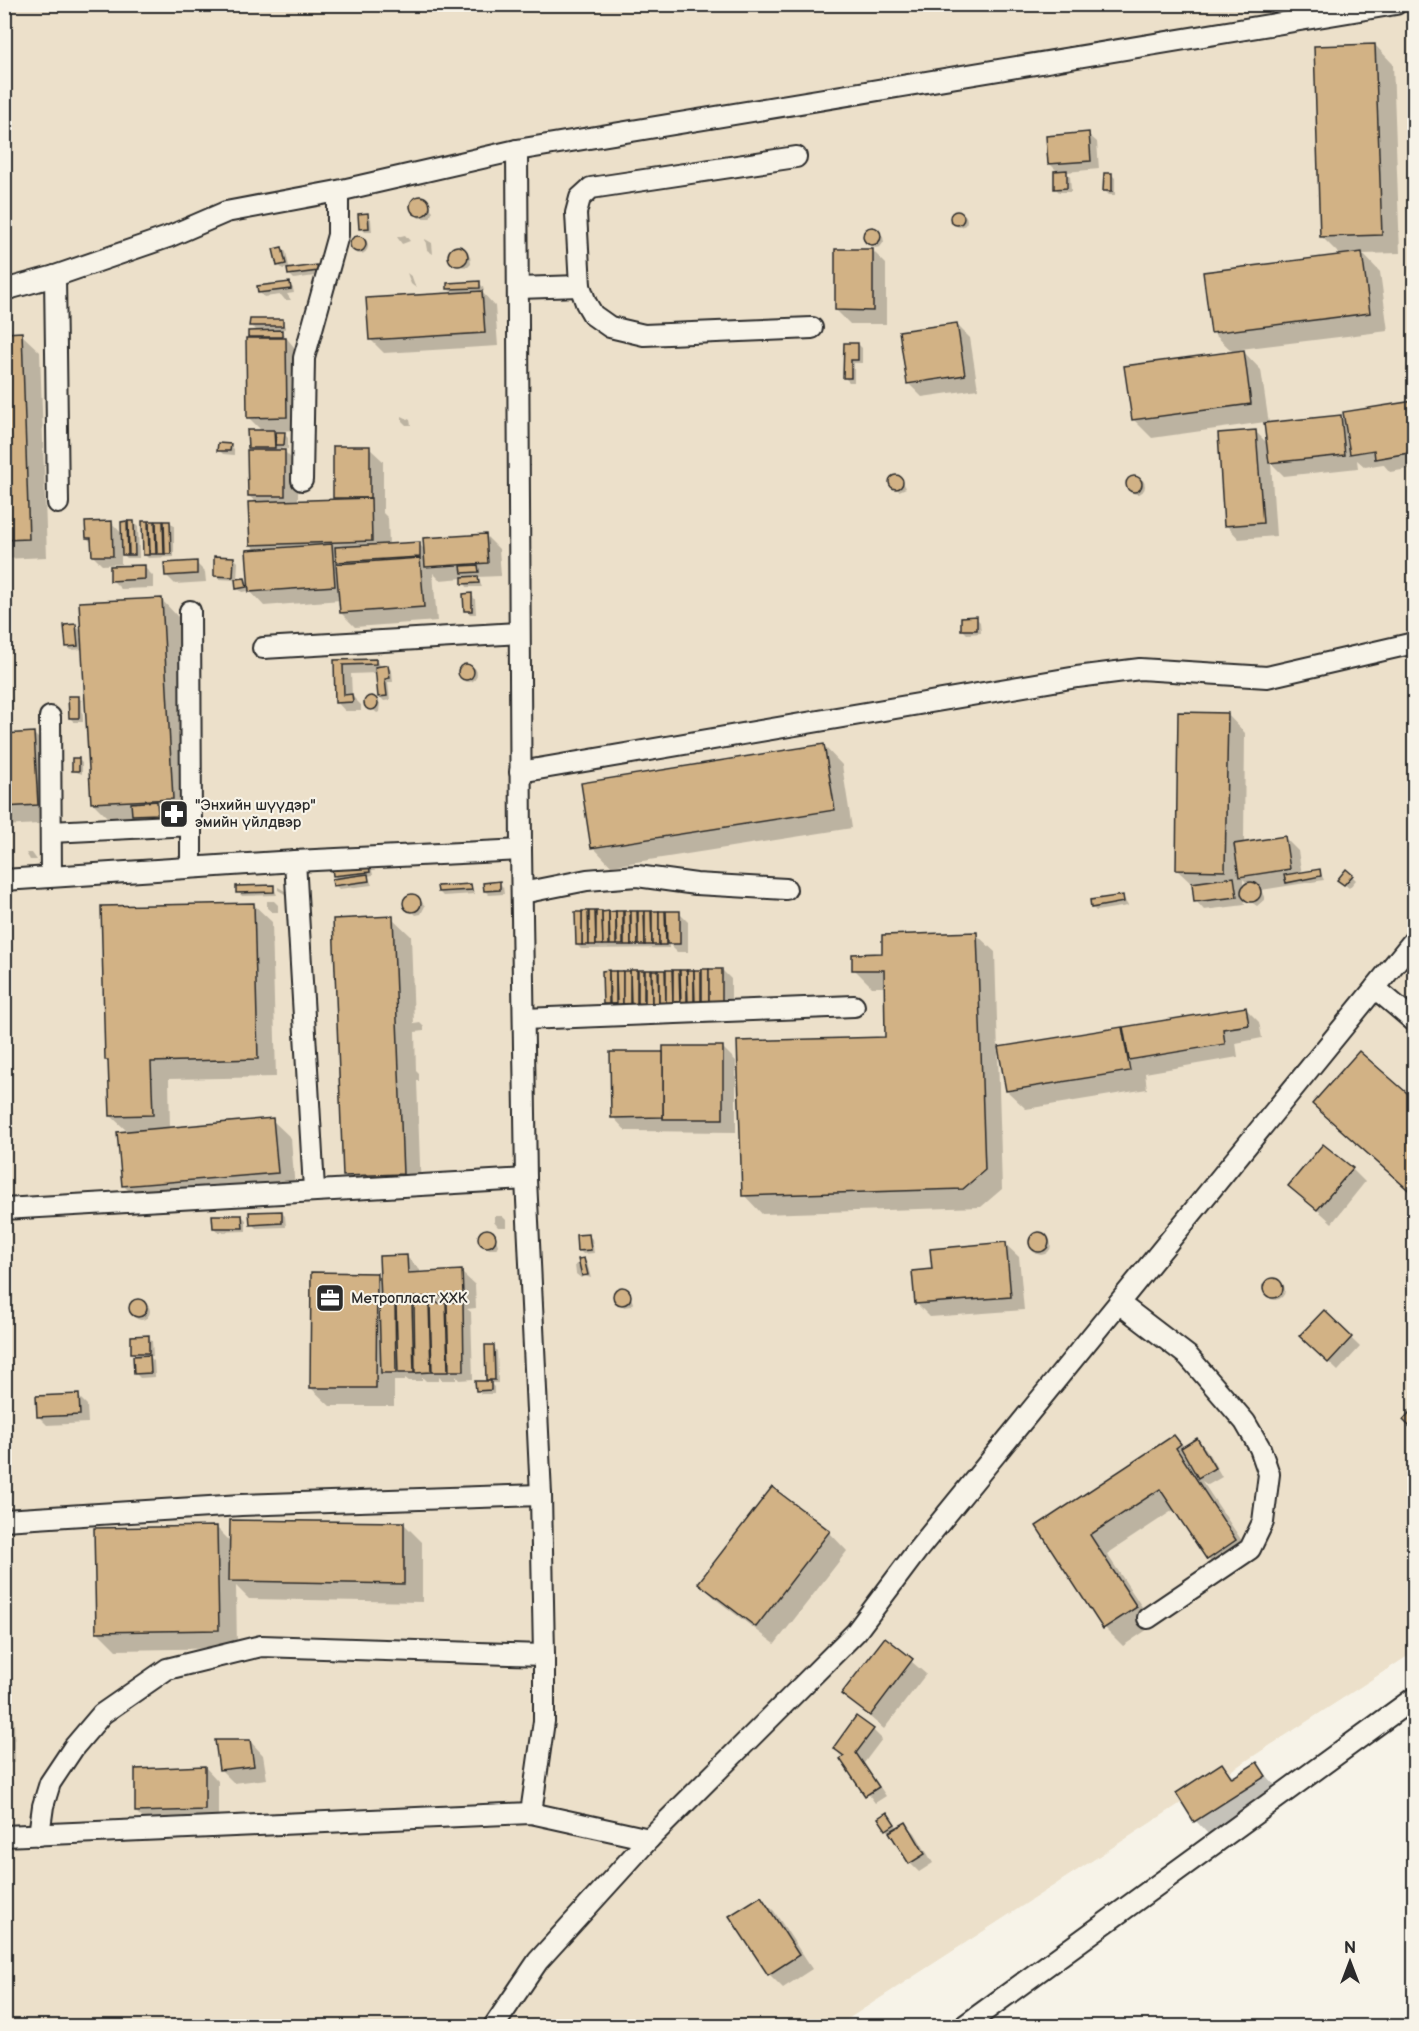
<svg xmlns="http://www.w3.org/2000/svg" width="1419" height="2031" font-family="'Balsamiq Sans',sans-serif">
  <rect width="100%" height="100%" fill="#f7f3e8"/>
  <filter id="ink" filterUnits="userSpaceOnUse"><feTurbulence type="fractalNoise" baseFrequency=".0167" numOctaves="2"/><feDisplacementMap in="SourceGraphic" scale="12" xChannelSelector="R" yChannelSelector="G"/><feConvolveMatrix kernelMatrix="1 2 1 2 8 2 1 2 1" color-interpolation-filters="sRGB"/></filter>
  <g filter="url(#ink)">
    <path fill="#ece0ca" d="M5,5H1414V1652L837,2026H5Z"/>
    <g fill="#0003" fill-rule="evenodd">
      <path d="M1375,45L1393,64L1400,253L1363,254L1380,272L1388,331L1241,349L1261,370L1269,424L1340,416L1346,422L1344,414L1414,402V468L1390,472L1383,464L1365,467L1357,460L1358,468L1284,476L1271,463L1276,536L1239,539L1226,525L1256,432L1268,444L1265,422L1152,438L1133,419L1233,352L1212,332L1341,256L1322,237Z"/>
      <path d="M1088,134L1097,142L1099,169L1066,172L1070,176L1071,192H1059L1055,188L1058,172L1050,164Z"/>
      <path d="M1111,174L1115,178V195H1109L1105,191Z"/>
      <path d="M421,198L433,211L430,218H419L415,213L412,205L414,201Z"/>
      <circle cx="960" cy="220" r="7"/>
      <path d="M367,215L371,219L372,232H365L361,228Z"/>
      <path d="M869,229L883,237L884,242L880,247L875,248L865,238Z"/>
      <path d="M405,235L410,241L402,244L397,237Z"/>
      <circle cx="360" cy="246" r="8"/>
      <path d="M425,239L432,243L433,254L427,250Z"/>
      <path d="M459,247L470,256L471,264L468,267L457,266L453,262L451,253Z"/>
      <path d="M282,248L286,252L290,271L317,267L321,275L294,279L290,275L289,268L283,269L278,265Z"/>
      <path d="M872,250L886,264V324H850L836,310Z"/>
      <path d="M407,273L412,277L416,288L411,284Z"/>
      <path d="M479,283L483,287L484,291H481L495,306L498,346L384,353L370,339L454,294L448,289Z"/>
      <path d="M289,284L293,288L294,293L287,294L291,300H285L281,295L264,297L260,293Z"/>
      <path d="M282,321L286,329H279L299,353L300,430L273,431V433L284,434L288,438V449L281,448L298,465V502L338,501L334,497L369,448L383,461V513L388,518L389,545L419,544L425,550L486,536L499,549L501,576L477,577L482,587H467L463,578L440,580L433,573L437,621L355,627L341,613V600L264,606L250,591L242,592L237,588L236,580L219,579L215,575L234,558L238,562L237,580L245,579L250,585L257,551L251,545L257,503L249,496L253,452L249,447L262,431L248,417L252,340L249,336L258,332L251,325Z"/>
      <path d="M956,324L970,338L978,389L922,397L908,383Z"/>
      <path d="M4,334H21L40,352L47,557L4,559Z"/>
      <path d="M845,344H858L862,348V363H854V382H849L845,378Z"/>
      <path d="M402,416L410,420L411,425H406L402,421Z"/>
      <path d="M230,445L234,449V455L223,454L219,450Z"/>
      <path d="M895,477L903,482L906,488L899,491L895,487L892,480Z"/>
      <circle cx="1137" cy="486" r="8"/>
      <path d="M170,522L174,526V557L148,558L144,554L143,523Z"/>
      <path d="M112,523L122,534V523H134L138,527L139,558H127L121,552V564L102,565L93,556V544L87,538Z"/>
      <path d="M196,563L205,572L206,582L175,584L166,575Z"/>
      <path d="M144,567L153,576V588L121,589L112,580Z"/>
      <path d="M471,595L475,599L476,614H470L466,610Z"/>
      <path d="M161,599L179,618L191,816L111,821L93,803L84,649L71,650L67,646L75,626L80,630V638H83Z"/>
      <path d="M976,618L980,622L981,633L967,634L963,630Z"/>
      <path d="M375,660L382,667H388L392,671L393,682H388L390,700L384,701L380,697L377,673L351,674L352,696L361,705V711H345L337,702L335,661Z"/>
      <circle cx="469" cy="674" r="8"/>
      <path d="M78,697L82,701L83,722H74L70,718Z"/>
      <path d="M370,698L380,703L379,712L377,713L366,703Z"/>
      <path d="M1227,714L1245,733L1244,844L1284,837L1298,851L1302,874L1319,870L1324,880L1261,890L1265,899L1257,906L1244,897L1245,905L1204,910L1196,901L1194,886L1177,870ZM1243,879L1249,885L1243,887Z"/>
      <path d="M34,734L52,752L56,823L4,826V736Z"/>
      <path d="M824,746L842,765L852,828L611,866L593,847Z"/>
      <path d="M78,759L82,763V774L74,771Z"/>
      <path d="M26,853H32L37,860H30Z"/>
      <path d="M368,866L372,870L373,875L368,876L372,885L339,889L335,885L338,880L334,875Z"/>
      <path d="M1352,876L1356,880L1349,888L1343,883Z"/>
      <path d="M499,883L503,887L504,894L489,895L485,891Z"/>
      <path d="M273,886L277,895L242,896L238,892Z"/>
      <path d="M471,886L475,894L443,896L439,892Z"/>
      <path d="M278,887L285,891V894L278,890Z"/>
      <path d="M411,895L418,897L425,906L421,914L416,915L406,905L407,898Z"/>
      <path d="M1123,897L1128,906L1096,911L1092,907Z"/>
      <path d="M267,901H274L278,905V912H272L267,908Z"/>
      <path d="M253,904L272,922L276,1077L169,1079L170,1129L272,1120L291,1138L295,1190L141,1203L123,1185L128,1132L111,1116L110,1063L107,1060Z"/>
      <path d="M665,912L668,915L679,913L688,922V952H677L669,944V948L581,949L577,945V913Z"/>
      <path d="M392,918L411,936L414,1024L420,1023L424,1027V1031L415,1032L416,1070L419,1073V1081H417L421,1192L363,1194L344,1175Z"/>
      <path d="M976,934L995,952L1002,1189L981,1207L762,1214L744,1195L887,1038L886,987H872L854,969L884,955Z"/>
      <path d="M722,970L731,979V1011L608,1008L604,1004V972Z"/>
      <path d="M1245,1008L1259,1022L1262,1038L1236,1043L1238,1057L1145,1073L1147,1089L1026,1109L1007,1091L1122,1028L1126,1032Z"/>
      <path d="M722,1047L736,1061V1132L626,1131L613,1117L665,1053Z"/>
      <path d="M1360,1053L1414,1101V1195L1314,1104Z"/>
      <path d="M1352,1169L1365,1182L1332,1223L1290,1185Z"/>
      <path d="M281,1212L285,1216L286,1227L256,1228L252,1224Z"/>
      <path d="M242,1216L246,1220V1231L218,1232L214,1228Z"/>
      <path d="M494,1216H502L506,1220V1227H498L494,1222Z"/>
      <path d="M485,1231L495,1236L498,1245L496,1249H489L480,1239Z"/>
      <circle cx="1041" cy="1245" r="10"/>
      <path d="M588,1235L592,1239L594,1253L583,1254L579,1250Z"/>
      <path d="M1005,1244L1019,1257L1024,1310L930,1317L916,1303L934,1270Z"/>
      <path d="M406,1256L420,1270V1274L461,1272L475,1285L476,1308L467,1309L471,1312L473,1379L459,1380L456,1376V1380H442L439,1377V1381H426L422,1377V1381H409L405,1378V1381H394V1406H330L311,1388L377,1275L382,1280Z"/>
      <path d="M584,1260L587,1263L591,1278L584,1276L581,1278L576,1274L575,1265Z"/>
      <circle cx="1275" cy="1290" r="10"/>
      <path d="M621,1289L630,1294L633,1303L631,1306L624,1307L615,1297Z"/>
      <circle cx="141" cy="1311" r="9"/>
      <path d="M1324,1312L1360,1347L1338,1371L1301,1336Z"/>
      <path d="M148,1337L152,1341L153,1356H149L154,1361L155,1377L140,1378L136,1374L137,1357L133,1353Z"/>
      <path d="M493,1347L497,1351L498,1383H490L494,1387V1394H481L477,1390V1383H491L488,1379Z"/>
      <path d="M78,1396L87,1405L88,1423L47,1425L38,1416Z"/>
      <path d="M1174,1437L1185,1447L1197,1440L1206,1449L1222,1477L1208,1485L1202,1481L1254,1559L1226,1577L1208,1559L1175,1509L1107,1554L1154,1625L1123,1646L1105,1628L1038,1526Z"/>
      <path d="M404,1524L422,1542V1602L249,1599L236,1586L237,1648L116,1650L97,1631L217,1528L231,1542Z"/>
      <path d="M829,1532L847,1551L775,1644L718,1601L700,1583Z"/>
      <path d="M885,1639L926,1674L884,1729L843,1694Z"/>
      <path d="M4,1685L6,1686L7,1701H4Z"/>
      <path d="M4,1711L14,1720L15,1763H4Z"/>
      <path d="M873,1730L882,1739L864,1763L886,1796L875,1803L835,1748Z"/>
      <path d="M250,1741L263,1755L267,1779L234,1783L220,1769Z"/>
      <path d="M1257,1764L1279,1790L1209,1835L1196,1821L1178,1793L1222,1765L1235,1778Z"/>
      <path d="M205,1767L218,1781V1823L150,1825L136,1812Z"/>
      <path d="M891,1818L898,1828L906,1824L915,1833L933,1863L919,1872L910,1863L887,1829Z"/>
      <path d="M761,1898L774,1911L812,1969L783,1988L769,1974Z"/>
    </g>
    <g fill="#d2b285" stroke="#2b2b2b" stroke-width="1.5">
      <path d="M1375,44L1382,235L1320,237L1314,46Z"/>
      <path d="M1089,132L1091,161L1048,164L1046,136Z"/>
      <path d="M1067,170V188L1054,189V171Z"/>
      <path d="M1104,173H1112V191H1103Z"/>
      <circle cx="420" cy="206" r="10"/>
      <circle cx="957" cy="218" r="7"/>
      <path d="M368,213L369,228L359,229L358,214Z"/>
      <circle cx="872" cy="236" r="9"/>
      <circle cx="358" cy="244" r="8"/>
      <circle cx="458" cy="256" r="10"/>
      <path d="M282,247L286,264L277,266L273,249Z"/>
      <path d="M835,249H873V311L835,310Z"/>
      <path d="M1362,252L1370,313L1211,333L1203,272Z"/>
      <path d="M317,265L318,271L288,275L287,269Z"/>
      <path d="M480,281V288L447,289V283Z"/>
      <path d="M290,282L291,289L258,293L257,286Z"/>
      <path d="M482,291L485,333L369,340L366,298Z"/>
      <path d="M250,319H283V326H249Z"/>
      <path d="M957,323L965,375L907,384L899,331Z"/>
      <path d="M282,330V337H248V331Z"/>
      <path d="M22,332L29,539L4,540V333Z"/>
      <path d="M246,338H286L287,417L247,418Z"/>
      <path d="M844,343H858V360H851V378H843Z"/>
      <path d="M1244,350L1251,404L1132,420L1124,366Z"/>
      <path d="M1414,401V452L1375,459L1374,450L1350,454L1343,412Z"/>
      <path d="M1341,415L1345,455L1269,463L1264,423Z"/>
      <path d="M247,430H274L275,448H248Z"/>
      <path d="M1256,430L1263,523L1224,526L1218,433Z"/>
      <path d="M276,432H285L284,445H275Z"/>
      <path d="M218,443L231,444L230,451H217Z"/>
      <rect x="333" y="446" width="37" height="52"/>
      <path d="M247,450H285V496H248Z"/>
      <circle cx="896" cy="482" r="7"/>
      <circle cx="1134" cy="484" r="8"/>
      <path d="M371,498L372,541L250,545L248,502Z"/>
      <path d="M112,521L113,556H92L91,538H86L85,522Z"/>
      <path d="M127,521L128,555H122L121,522Z"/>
      <path d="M128,521H134L135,555H129Z"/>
      <path d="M142,521H148L149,555H143Z"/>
      <path d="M149,521H155L156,554H150Z"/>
      <path d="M156,521H163L164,554H157Z"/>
      <path d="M164,521H170L171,554H165Z"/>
      <path d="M486,534L488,563L425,567L423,538Z"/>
      <path d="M420,542V557L336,562L335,547Z"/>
      <path d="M332,544L335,586L249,592L246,550Z"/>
      <path d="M214,556L234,557L233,577L214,576Z"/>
      <path d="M420,558L424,607L340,613L336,564Z"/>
      <path d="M197,561V574L165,576L164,563Z"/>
      <path d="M145,565V579L110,581V566Z"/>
      <path d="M478,565L479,572L462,573L461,566Z"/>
      <path d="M478,576L479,583L462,584V577Z"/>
      <path d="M245,578L247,587L236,589L235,579Z"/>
      <path d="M472,593V611H464L463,594Z"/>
      <path d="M162,598L173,799L91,803L79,602Z"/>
      <path d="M977,616V630H961V617Z"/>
      <path d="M76,624L78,646L66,647L64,625Z"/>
      <path d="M376,659V664L343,665L344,695L352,694L353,702L335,703L334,660Z"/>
      <circle cx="466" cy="672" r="8"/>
      <path d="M388,665L390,678L385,679L387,696L378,697L375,667Z"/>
      <circle cx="371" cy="703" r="7"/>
      <path d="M68,696H79V718H69Z"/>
      <path d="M1178,712L1228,713L1225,871L1176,870Z"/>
      <path d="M34,732L38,805L4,807V734Z"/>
      <path d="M824,744L835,810L591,848L581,783Z"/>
      <rect x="72" y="758" width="7" height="13"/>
      <path d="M157,801L158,814L132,815L131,803Z"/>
      <path d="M1285,836L1290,869L1239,877L1234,844Z"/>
      <path d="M369,864L370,872L333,876L332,868Z"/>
      <path d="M1320,869L1321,876L1286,883L1284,875Z"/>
      <path d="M1346,869L1353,875L1344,885L1337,880Z"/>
      <path d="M368,874L369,881L333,886L332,879Z"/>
      <path d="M1234,877L1237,897L1194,902L1192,883Z"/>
      <path d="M500,881V890L484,891L483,883Z"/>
      <circle cx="1251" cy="892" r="10"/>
      <path d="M471,884L472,890L438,892L437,886Z"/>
      <path d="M274,885V892L236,893V886Z"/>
      <circle cx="412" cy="903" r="9"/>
      <path d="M1123,895L1124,902L1091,908L1090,900Z"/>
      <path d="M254,903L258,1059L151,1062L153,1115L110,1116L108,1060H105L101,906Z"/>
      <path d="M582,911H588L589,945H582Z"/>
      <path d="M589,911H595L596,945H589Z"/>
      <path d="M596,911H602L603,945H596Z"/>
      <path d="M609,911V945H603L602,912Z"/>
      <path d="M616,911V945H610L609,912Z"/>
      <path d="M616,911H623V945H617Z"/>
      <path d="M624,911H630L631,945H624Z"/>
      <path d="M631,911H637L638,945H631Z"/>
      <path d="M638,911H644L645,945H638Z"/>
      <path d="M645,911H651L652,945H645Z"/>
      <rect x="652" y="911" width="7" height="34"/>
      <path d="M659,911H665L666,945H659Z"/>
      <path d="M666,911H680V944H667Z"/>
      <path d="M575,912H582V945H576Z"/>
      <path d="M393,916L403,1174L343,1176L333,919Z"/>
      <path d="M977,932L985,1170L963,1189L742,1196L737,1041L885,1037L884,970H852V954L882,953V935Z"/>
      <rect x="702" y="969" width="7" height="34"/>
      <rect x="709" y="969" width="13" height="34"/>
      <path d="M609,970V1004H603L602,971Z"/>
      <path d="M630,970H637V1004H631Z"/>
      <rect x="638" y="970" width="6" height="34"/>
      <path d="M645,970H651L652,1004H645Z"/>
      <path d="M652,970H658L659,1004H652Z"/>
      <path d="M659,970H665L666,1004H659Z"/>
      <path d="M666,970H672L673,1004H666Z"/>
      <path d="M673,970H679L680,1004H673Z"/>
      <path d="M680,970H687V1004H681Z"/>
      <path d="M687,970H694V1004H688Z"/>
      <path d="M694,970H701V1003L695,1004Z"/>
      <path d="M609,971H616V1004H610Z"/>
      <path d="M616,971H623V1004L617,1005Z"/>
      <rect x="623" y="971" width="7" height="33"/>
      <path d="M1246,1007L1249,1025L1223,1029L1225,1044L1129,1060L1123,1027Z"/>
      <path d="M1122,1027L1130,1071L1006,1091L998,1047Z"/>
      <rect x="663" y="1046" width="60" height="73"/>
      <path d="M1359,1051L1414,1099V1195L1312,1104Z"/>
      <path d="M610,1052H663V1117L611,1118Z"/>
      <path d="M273,1118L278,1173L122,1186L117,1132Z"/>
      <path d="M1323,1144L1353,1168L1317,1210L1288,1186Z"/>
      <path d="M282,1211V1223L250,1225L249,1212Z"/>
      <path d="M212,1215H242L243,1228H213Z"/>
      <circle cx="487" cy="1238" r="9"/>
      <circle cx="1039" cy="1242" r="10"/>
      <path d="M589,1234L591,1250L577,1251L576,1235Z"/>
      <path d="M1006,1242L1011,1297L915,1304L912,1271L932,1269L930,1249Z"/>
      <path d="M407,1255L408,1273L462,1270L463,1295L381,1299L379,1256Z"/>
      <path d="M584,1258L588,1275L582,1276L578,1259Z"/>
      <path d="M311,1272L377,1273L376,1388H310Z"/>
      <circle cx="1273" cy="1288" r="10"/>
      <circle cx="622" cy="1296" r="9"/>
      <circle cx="138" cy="1308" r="9"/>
      <path d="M447,1302H463L464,1371H449Z"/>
      <path d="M429,1303L431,1372L415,1373L414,1304Z"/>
      <path d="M430,1303H446L448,1372H432Z"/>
      <path d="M379,1304H395L396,1373H381Z"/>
      <path d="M396,1304H412L414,1373H398Z"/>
      <path d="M1324,1310L1352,1337L1328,1363L1299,1336Z"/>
      <path d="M149,1335V1353H131V1336Z"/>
      <path d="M485,1345H494L495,1380H486Z"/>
      <path d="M150,1355L151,1373L134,1374L133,1356Z"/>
      <path d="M475,1381H491V1390L476,1391Z"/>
      <path d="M79,1394L80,1415L37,1417L36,1396Z"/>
      <path d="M1414,1407V1431L1403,1420Z"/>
      <path d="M1174,1435L1181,1444L1176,1448L1236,1540L1207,1560L1160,1489L1090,1535L1137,1607L1103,1629L1036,1526Z"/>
      <path d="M1197,1438L1215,1468L1198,1478L1181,1448Z"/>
      <path d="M772,1487L830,1531L756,1627L698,1583Z"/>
      <path d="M230,1520L404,1522V1584L229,1581Z"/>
      <path d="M217,1526L219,1630L96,1632L94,1528Z"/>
      <path d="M885,1637L913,1659L870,1716L841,1694Z"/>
      <path d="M856,1716L874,1729L856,1753L879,1787L865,1796L840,1759L844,1756L833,1748Z"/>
      <path d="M215,1740H250L254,1766L219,1770Z"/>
      <path d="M1257,1762L1266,1776L1194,1822L1176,1793L1222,1763L1232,1778Z"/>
      <path d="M205,1766V1810L135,1812V1769Z"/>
      <path d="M887,1812L895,1824L886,1830L878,1818Z"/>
      <path d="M906,1822L925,1854L909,1864L889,1832Z"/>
      <path d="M761,1896L799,1955L768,1975L729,1916Z"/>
    </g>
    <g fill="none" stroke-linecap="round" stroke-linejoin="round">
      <g stroke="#2b2b2b" stroke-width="24">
        <g id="minor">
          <path d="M517,150L521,850L526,1179L541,1495L544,1655V1721L531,1813"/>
          <path d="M796,157L591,188L580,198L576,213L580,286L586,303L593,315L610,327L644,335L812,328"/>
          <path d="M55,276L58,503"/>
          <path d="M518,288L580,286"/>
          <path d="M4,290L55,276L168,237L226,212L338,191L517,150L1396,4"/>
          <path d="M302,480L304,358L338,235V191"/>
          <path d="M190,611L191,825"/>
          <path d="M263,648L519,633"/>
          <path d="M50,717L51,876"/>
          <path d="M520,772L1077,677L1140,669L1267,677L1414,643"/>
          <path d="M51,832L191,825V867"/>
          <path d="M295,861L314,1189"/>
          <path d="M4,880L295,861L521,850"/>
          <path d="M522,893L587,880L637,876L696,884L786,889"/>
          <path d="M1375,988L1414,1021"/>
          <path d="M524,1019L854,1006"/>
          <path d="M4,1209L526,1179"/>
          <path d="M1120,1304L1188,1356L1245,1422L1260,1448L1269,1474L1263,1522L1250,1549L1148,1618"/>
          <path d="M4,1520L241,1505L541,1495"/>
          <path d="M39,1835L43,1806L50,1783L74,1747L102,1714L167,1669L261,1646L544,1655"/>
          <path d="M4,1836L531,1813L649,1839"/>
          <path d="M494,2026L538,1961L649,1839L856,1632L916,1552L1414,940"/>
          <path d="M964,2026L1414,1698"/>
        </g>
      </g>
      <use href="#minor" stroke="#f7f3e8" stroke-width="20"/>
    </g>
  </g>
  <defs>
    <g id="pharmacy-square" transform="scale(1.5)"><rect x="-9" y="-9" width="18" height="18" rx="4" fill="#2b2b2b" stroke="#f7f3e8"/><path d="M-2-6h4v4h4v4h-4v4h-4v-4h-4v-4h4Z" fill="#fff"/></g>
    <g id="office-square" transform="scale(1.5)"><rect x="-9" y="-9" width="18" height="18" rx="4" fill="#2b2b2b" stroke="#f7f3e8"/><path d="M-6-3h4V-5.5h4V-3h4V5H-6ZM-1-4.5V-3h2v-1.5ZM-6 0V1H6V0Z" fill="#fff"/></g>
  </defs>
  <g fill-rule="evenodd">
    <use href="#pharmacy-square" x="174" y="814"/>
    <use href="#office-square" x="330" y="1298"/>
  </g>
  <g text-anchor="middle" stroke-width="4.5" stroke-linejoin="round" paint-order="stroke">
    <g font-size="15" fill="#2b2b2b" stroke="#f7f3e8" text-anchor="start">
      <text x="195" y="810">"Энхийн шүүдэр"<tspan x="195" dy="17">эмийн үйлдвэр</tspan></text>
      <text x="351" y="1303">Метропласт ХХК</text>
    </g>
  </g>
  <rect width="1419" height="2031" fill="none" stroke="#f7f3e8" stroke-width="24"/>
  <rect x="12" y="12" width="1395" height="2007" fill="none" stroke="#2b2b2b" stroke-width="2" filter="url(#ink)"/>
  <g transform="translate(1350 1962)" stroke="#f7f3e8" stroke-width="4.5" paint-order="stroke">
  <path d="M0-4.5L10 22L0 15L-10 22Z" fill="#2b2b2b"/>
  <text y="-9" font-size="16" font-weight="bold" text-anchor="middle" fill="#2b2b2b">N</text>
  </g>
</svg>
